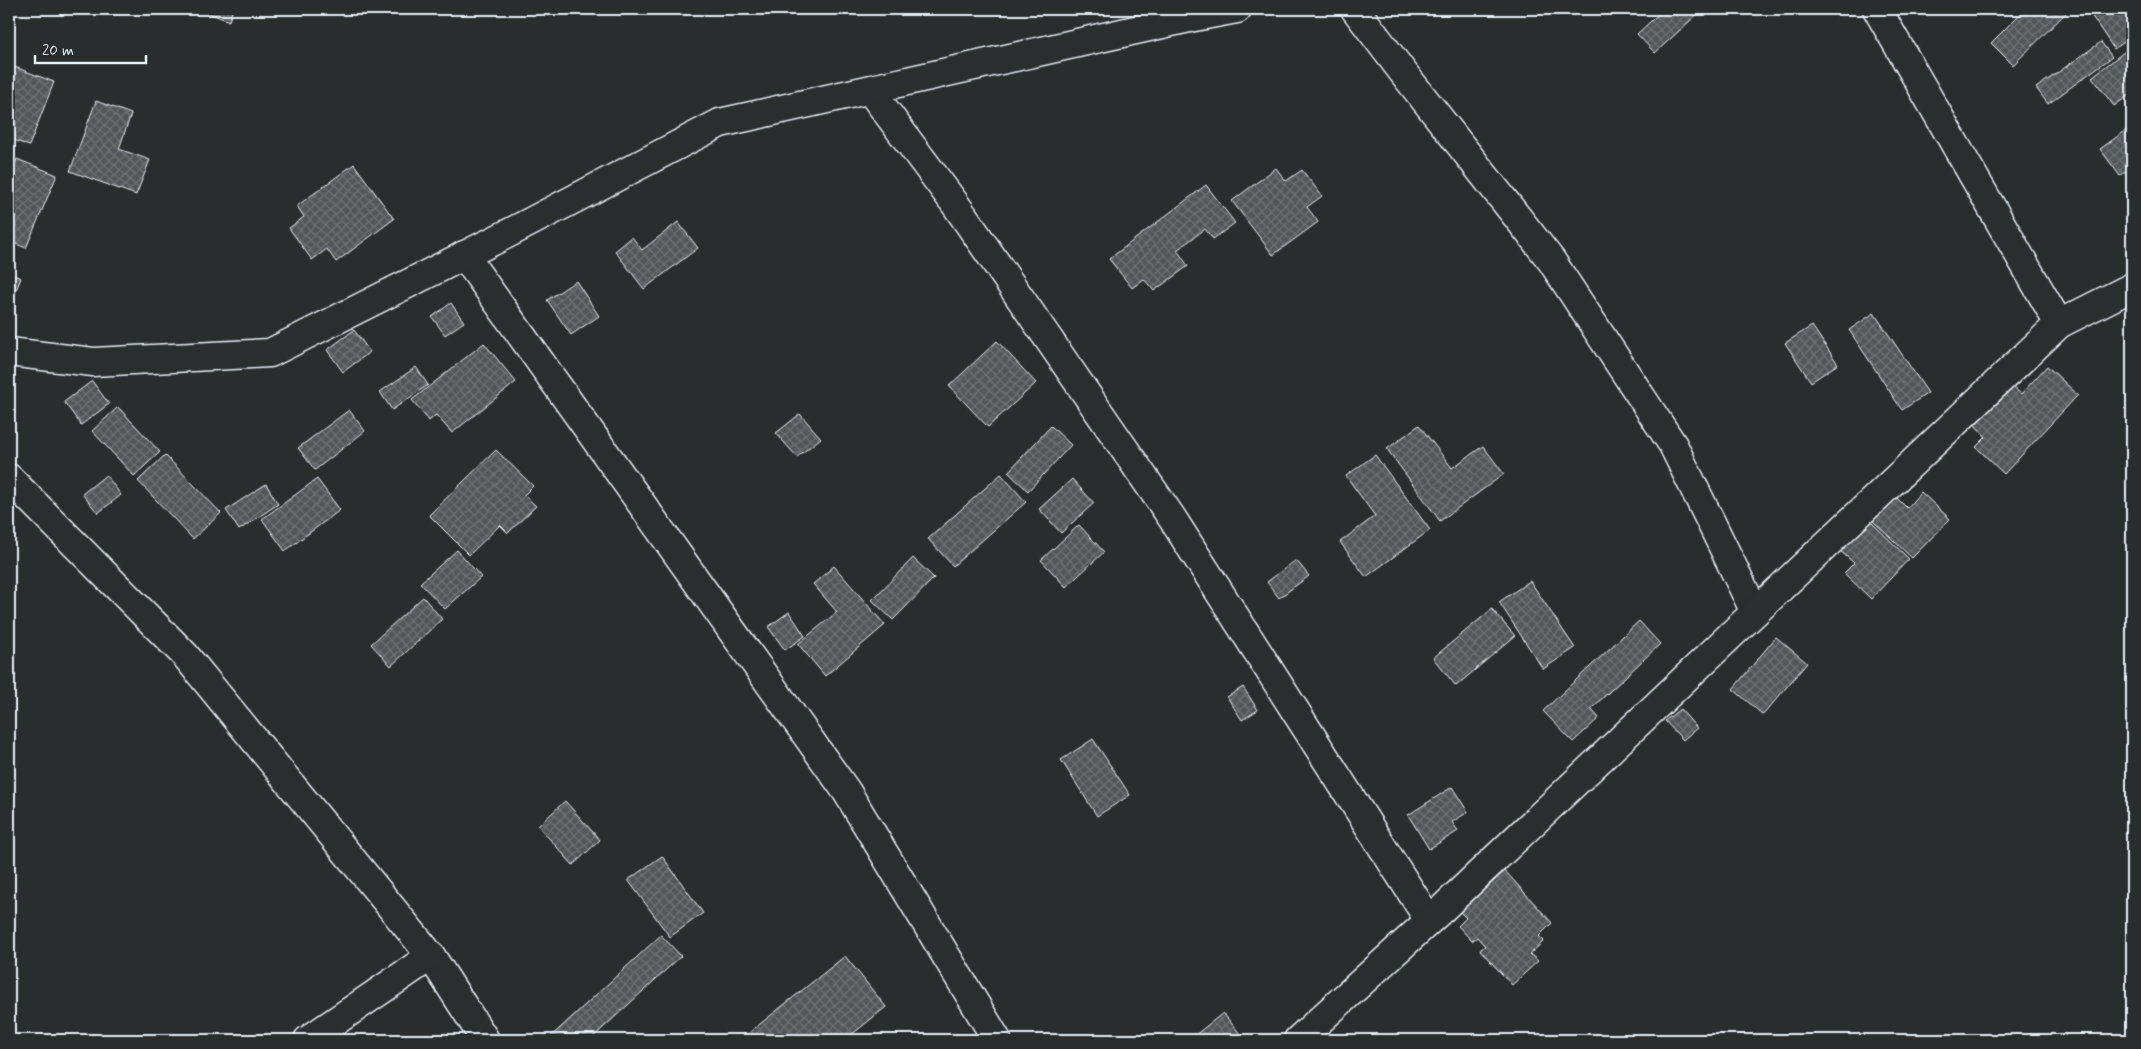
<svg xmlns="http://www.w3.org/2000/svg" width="2141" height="1049" font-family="Mynerve,sans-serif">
  <defs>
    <pattern id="building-cross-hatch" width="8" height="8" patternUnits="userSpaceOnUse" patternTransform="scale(1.25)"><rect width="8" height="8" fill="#535759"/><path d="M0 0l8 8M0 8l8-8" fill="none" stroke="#6c7072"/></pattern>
  </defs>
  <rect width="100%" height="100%" fill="#2a2d2e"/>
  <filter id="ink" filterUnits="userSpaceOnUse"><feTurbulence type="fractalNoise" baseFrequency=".02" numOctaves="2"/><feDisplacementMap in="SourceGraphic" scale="10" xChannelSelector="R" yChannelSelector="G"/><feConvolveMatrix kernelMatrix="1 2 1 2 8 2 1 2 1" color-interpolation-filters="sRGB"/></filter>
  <g filter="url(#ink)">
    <g fill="url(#building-cross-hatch)" stroke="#e8f1f8">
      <path d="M198,9H233L229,21Z"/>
      <path d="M1664,9H1703L1655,53L1637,34Z"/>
      <path d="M2025,9H2070L2013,65L1991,43Z"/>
      <path d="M2087,9H2124L2132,22V37L2114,49Z"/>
      <path d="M2101,42L2112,57L2048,104L2036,88Z"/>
      <path d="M2129,48L2132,52V93L2114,106L2092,77Z"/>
      <path d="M9,58L14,60L12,66L54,82L29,146L9,138Z"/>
      <path d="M96,101L131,114L119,149L150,160L136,195L70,171Z"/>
      <path d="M2132,126V167L2120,176L2100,149Z"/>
      <path d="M17,159L57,175L26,248L9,241V199L11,195L9,194V178Z"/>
      <path d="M354,164L394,219L336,262L327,249L312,260L289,228L304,217L297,206Z"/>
      <path d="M1276,168L1286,181L1302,170L1322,196L1307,207L1318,222L1273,255L1232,201Z"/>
      <path d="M1206,185L1235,223L1213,239L1205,229L1177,250L1188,266L1154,291L1144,279L1132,288L1109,259Z"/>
      <path d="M678,222L698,248L644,289L615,251L632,237L642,250Z"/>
      <path d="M9,273L21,278L9,307Z"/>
      <path d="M576,281L599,316L571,335L547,300Z"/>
      <path d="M451,303L464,322L445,335L432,317Z"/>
      <path d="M1874,313L1928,393L1902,410L1849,330Z"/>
      <path d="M1812,326L1838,364L1811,382L1785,343Z"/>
      <path d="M354,330L370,352L343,372L327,350Z"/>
      <path d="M997,341L1036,383L988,427L949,386Z"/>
      <path d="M484,343L516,382L452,433L436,415L429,421L412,400Z"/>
      <path d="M2047,366L2078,395L2004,474L1976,447L1986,437L1974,424L2011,385L2021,394Z"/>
      <path d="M416,367L428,385L392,410L380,392Z"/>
      <path d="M92,381L109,404L81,425L64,402Z"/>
      <path d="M118,407L160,452L134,476L92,431Z"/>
      <path d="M349,410L365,431L315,470L298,448Z"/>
      <path d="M800,414L821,438L797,457L776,433Z"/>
      <path d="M1419,425L1452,468L1483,446L1504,474L1440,521L1387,449Z"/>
      <path d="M1051,426L1071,445L1028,491L1008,472Z"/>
      <path d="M496,450L533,486L524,495L536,506L508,533L500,525L469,555L429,515Z"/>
      <path d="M165,455L221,513L193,539L138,481Z"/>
      <path d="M1375,455L1430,530L1366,577L1340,542L1375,516L1346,476Z"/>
      <path d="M1001,474L1026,502L953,566L928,539Z"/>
      <path d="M106,475L121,495L98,513L82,494Z"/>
      <path d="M317,479L340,510L285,551L262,519Z"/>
      <path d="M1072,479L1094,503L1061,533L1039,509Z"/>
      <path d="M266,484L278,504L239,530L226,510Z"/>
      <path d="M1921,492L1950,519L1912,558L1873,521L1896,497L1907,508Z"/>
      <path d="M1868,519L1909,559L1871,599L1844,573L1854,563L1839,550Z"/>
      <path d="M1079,525L1104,552L1066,587L1041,560Z"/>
      <path d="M457,550L481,577L445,609L420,583Z"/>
      <path d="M913,558L934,578L893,620L872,600Z"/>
      <path d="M1296,560L1309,576L1279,598L1267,582Z"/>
      <path d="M834,566L885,625L825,676L798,644L837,612L813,584Z"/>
      <path d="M1530,581L1575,648L1543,669L1499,602Z"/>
      <path d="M423,597L442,619L391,666L371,644Z"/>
      <path d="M1492,609L1515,636L1456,686L1433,658Z"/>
      <path d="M789,612L805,636L785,650L768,627Z"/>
      <path d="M1639,621L1660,644L1591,709L1599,718L1573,742L1543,711Z"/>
      <path d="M1776,637L1807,663L1763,715L1733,689Z"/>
      <path d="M1243,687L1258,710L1242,720L1227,697Z"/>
      <path d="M1680,709L1697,728L1683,740L1665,721Z"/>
      <path d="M1093,739L1130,795L1097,816L1061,760Z"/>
      <path d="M1452,787L1468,812L1452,822L1458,831L1429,849L1408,815Z"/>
      <path d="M565,801L600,840L573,865L538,826Z"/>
      <path d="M662,856L703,913L670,937L628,880Z"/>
      <path d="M1505,871L1552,923L1539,936L1544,941L1530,954L1538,961L1512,985L1480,950L1485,946L1477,937L1472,941L1458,926L1466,918L1460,912Z"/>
      <path d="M661,935L681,956L590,1040H547Z"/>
      <path d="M845,956L886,1007L845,1040H740Z"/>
      <path d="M1223,1013L1245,1040H1189Z"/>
    </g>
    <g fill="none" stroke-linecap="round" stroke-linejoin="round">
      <g stroke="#e8f1f8" stroke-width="31">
        <g id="minor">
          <path d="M1355,9L1402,71L1551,260L1673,445L1755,612"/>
          <path d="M1877,9L2059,324"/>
          <path d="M870,90L956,205L1172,518L1429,920"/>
          <path d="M464,255L847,792L997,1040"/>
          <path d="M9,352L93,362L270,353L511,232L720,123L1189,18L1237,9"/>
          <path d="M9,478L185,655L431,956L485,1040"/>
          <path d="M308,1040L431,956"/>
          <path d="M1298,1040L1441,910L2059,324L2132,287"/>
        </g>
      </g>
      <use href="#minor" stroke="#2a2d2e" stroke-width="28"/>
    </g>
  </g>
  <rect width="2141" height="1049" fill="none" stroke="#2a2d2e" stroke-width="30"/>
  <rect x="15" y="15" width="2111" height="1019" fill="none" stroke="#e8f1f8" stroke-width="2" filter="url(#ink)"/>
  <path d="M35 55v8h111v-8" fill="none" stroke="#e8f1f8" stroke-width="2.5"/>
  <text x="42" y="55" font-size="15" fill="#e8f1f8" stroke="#2a2d2e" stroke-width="4" paint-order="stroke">20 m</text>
</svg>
